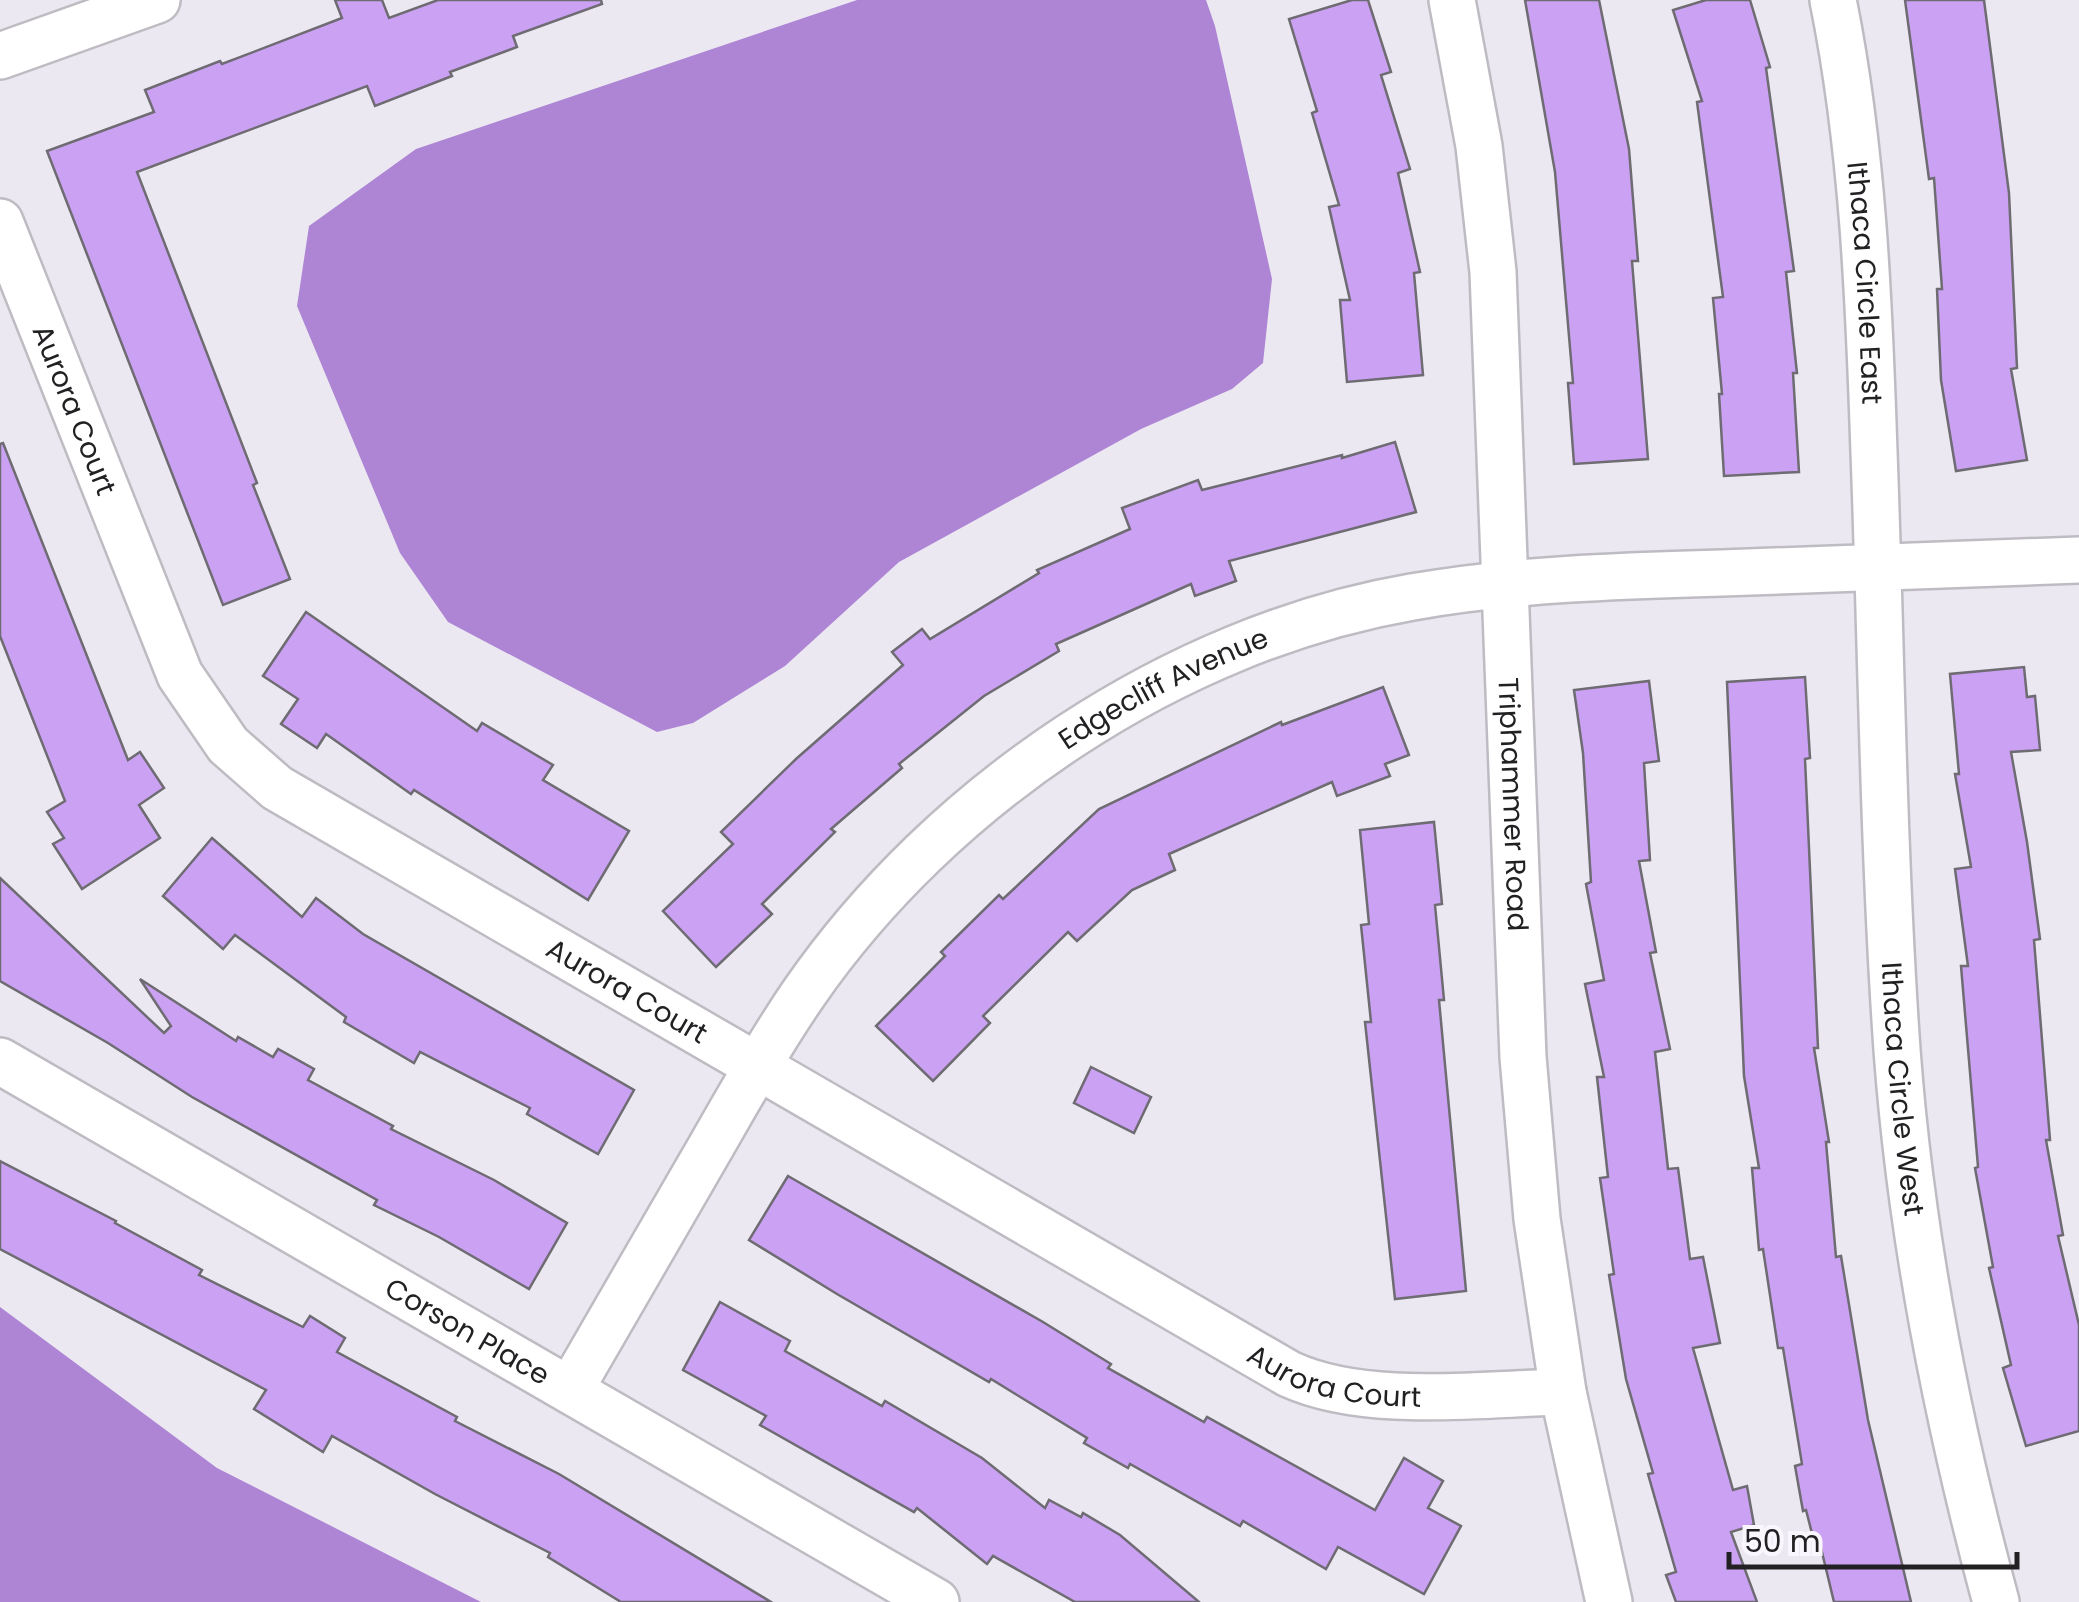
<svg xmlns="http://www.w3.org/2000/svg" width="2079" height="1602" font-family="Poppins,sans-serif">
  <rect width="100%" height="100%" fill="#ece8f1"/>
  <g fill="#ad85d4">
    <path d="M857,0H1206L1215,26L1272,279L1263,363L1232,389L1141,429L899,562L785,666L693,723L657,732L448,622L400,553L297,306L309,226L416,149Z"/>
    <path d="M0,1307L217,1468L481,1602H0Z"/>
  </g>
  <g fill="#cba2f3" stroke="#6e6b72" stroke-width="2.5">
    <path d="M335,0H382L389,18L438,0H601L602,4L513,36L517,47L450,72L452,76L375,106L367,86L137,172L257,483L253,485L290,579L223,605L47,151L154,112L145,90L220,61L222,64L342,18Z"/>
    <path d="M1352,0H1368L1391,72L1381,75L1410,169L1398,173L1420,272L1414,273L1423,375L1347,382L1340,300H1350L1329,207L1339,205L1312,113L1317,111L1289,19Z"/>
    <path d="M1525,0H1599L1629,149L1638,261H1632L1648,459L1574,464L1568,383H1573L1555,172Z"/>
    <path d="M1706,0H1750L1770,67L1766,68L1794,271L1786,272L1797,373H1793L1799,472L1724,476L1719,394H1722L1713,298L1723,297L1697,102L1702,101L1673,10Z"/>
    <path d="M1905,0H1984L2009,193L2017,368L2011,369L2027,460L1956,471L1941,380L1937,289H1942L1934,178L1929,179Z"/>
    <path d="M1395,442L1416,512L1229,561L1236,581L1195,596L1191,584L1056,644L1059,651L984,696L899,764L902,768L831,829L835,832L762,904L772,914L716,967L663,911L733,844L721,832L796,759L903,665L892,652L922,629L930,639L1039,573L1037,570L1130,529L1122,508L1198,480L1202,490L1342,455V458Z"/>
    <path d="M3,443L128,760L140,752L164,788L139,805L160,838L82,889L53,844L64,838L47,812L65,801L0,636V444Z"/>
    <path d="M306,612L477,731L482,723L553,765L543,780L629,831L588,900L414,790L411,794L326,734L317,748L281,724L298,699L263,676Z"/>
    <path d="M2024,667L2027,697L2035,696L2040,750L2011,752L2027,842L2040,939L2034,940L2050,1140H2046L2063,1235L2058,1236L2079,1325V1431L2026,1446L2003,1368L2011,1365L1989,1268L1993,1267L1975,1168L1978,1167L1961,966H1968L1955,869L1971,867L1955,774H1959L1950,674Z"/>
    <path d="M1805,677L1810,758L1805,759L1818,1048H1814L1829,1142H1826L1836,1257L1841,1256L1868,1420L1911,1602H1834L1820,1544L1815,1545L1806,1510L1803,1511L1795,1466L1802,1464L1783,1348H1778L1763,1249L1759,1250L1752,1168H1759L1744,1076L1727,682Z"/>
    <path d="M1649,681L1659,761L1644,763L1650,860L1639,861L1656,952L1650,953L1670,1049L1655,1052L1668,1169L1678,1168L1690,1259L1703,1257L1720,1343L1693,1348L1733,1490L1747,1486L1754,1525L1731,1532L1757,1602H1676L1666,1575L1676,1572L1648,1474L1653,1473L1626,1379L1609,1275L1614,1274L1600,1178L1608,1177L1597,1077H1604L1585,984L1604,980L1586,884L1591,882L1583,753L1574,690Z"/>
    <path d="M1383,687L1409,755L1385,764L1390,776L1337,796L1332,782L1169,854L1175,870L1132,890L1077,941L1068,932L983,1016L990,1023L933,1081L876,1026L945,956L941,952L999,895L1003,899L1099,809L1281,722L1282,725Z"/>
    <path d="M1434,822L1442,904L1435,905L1444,1000H1439L1466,1291L1395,1299L1365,1022H1371L1361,925L1369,924L1360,830Z"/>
    <path d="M212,838L302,917L316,898L363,934L634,1090L598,1154L527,1114L530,1108L420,1052L414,1063L344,1022L346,1017L235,935L223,949L163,896Z"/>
    <path d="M0,878L164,1033L171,1026L140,979L236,1041L238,1037L273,1057L278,1049L314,1069L308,1080L393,1126L391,1129L494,1180L567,1223L529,1289L439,1237L374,1205L377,1200L192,1097L108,1043L0,981Z"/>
    <path d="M1091,1067L1151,1097L1134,1133L1074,1103Z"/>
    <path d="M0,1161L116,1221L115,1223L202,1270L199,1275L303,1327L310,1316L345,1338L337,1352L457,1417L455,1421L559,1474L771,1602H621L548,1557L550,1553L435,1494L332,1436L323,1452L254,1409L266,1390L0,1249Z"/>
    <path d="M788,1176L1043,1322L1111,1364L1108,1368L1204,1422L1207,1417L1375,1510L1404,1458L1443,1481L1428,1508L1461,1526L1424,1594L1338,1547L1326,1569L1243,1521L1240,1526L1130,1464L1128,1468L1084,1443L1087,1438L991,1379L989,1382L837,1294L749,1240Z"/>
    <path d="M720,1302L790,1341L785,1351L882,1406L885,1401L982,1458L1045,1508L1049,1500L1081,1517L1083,1513L1120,1535L1199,1602H1075L993,1556L987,1564L917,1508L914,1512L760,1425L766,1416L683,1370Z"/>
  </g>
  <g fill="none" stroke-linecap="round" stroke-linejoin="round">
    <g stroke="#bfbbc3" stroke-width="50">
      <g id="street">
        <path id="s1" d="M1452,0L1479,146L1493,272L1523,1057L1537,1219L1563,1392L1609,1602"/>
        <path id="s2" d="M1833,0C1863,148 1869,301 1874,452C1881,641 1883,831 1895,1020C1907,1218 1944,1410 1996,1602"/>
        <path d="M0,56L157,0"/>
        <path id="s3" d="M0,222L180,675L228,745L277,788L1289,1374C1365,1409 1479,1394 1563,1392"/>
        <path id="s4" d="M0,1061L936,1602"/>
        <path id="s5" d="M570,1390C614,1314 658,1238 702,1162C735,1105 767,1047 804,993C941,795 1174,638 1412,597C1515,579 1618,576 1722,573C1841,569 1960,564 2079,560"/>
      </g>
    </g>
    <use href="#street" stroke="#fff" stroke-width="45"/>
  </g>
  <g text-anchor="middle" stroke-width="8" stroke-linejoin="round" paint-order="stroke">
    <g font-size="28" fill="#222023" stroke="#faf6fe">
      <text dy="10" stroke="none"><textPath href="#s2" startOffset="285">Ithaca Circle East</textPath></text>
      <text dy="10" stroke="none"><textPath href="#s3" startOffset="202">Aurora Court</textPath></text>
      <text dy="10" stroke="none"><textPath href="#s5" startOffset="938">Edgecliff Avenue</textPath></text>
      <text dy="10" stroke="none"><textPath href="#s1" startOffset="808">Triphammer Road</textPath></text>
      <text dy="10" stroke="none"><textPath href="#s3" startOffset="1042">Aurora Court</textPath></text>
      <text dy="10" stroke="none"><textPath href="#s2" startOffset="1092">Ithaca Circle West</textPath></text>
      <text dy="10" stroke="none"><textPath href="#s4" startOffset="540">Corson Place</textPath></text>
      <text dy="10" stroke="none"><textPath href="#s3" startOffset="1852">Aurora Court</textPath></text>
    </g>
  </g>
  <path d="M1729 1552v15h288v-15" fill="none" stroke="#222023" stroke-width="5"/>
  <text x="1744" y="1552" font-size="30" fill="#222023" stroke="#faf6fe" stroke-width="8" paint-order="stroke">50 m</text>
</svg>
